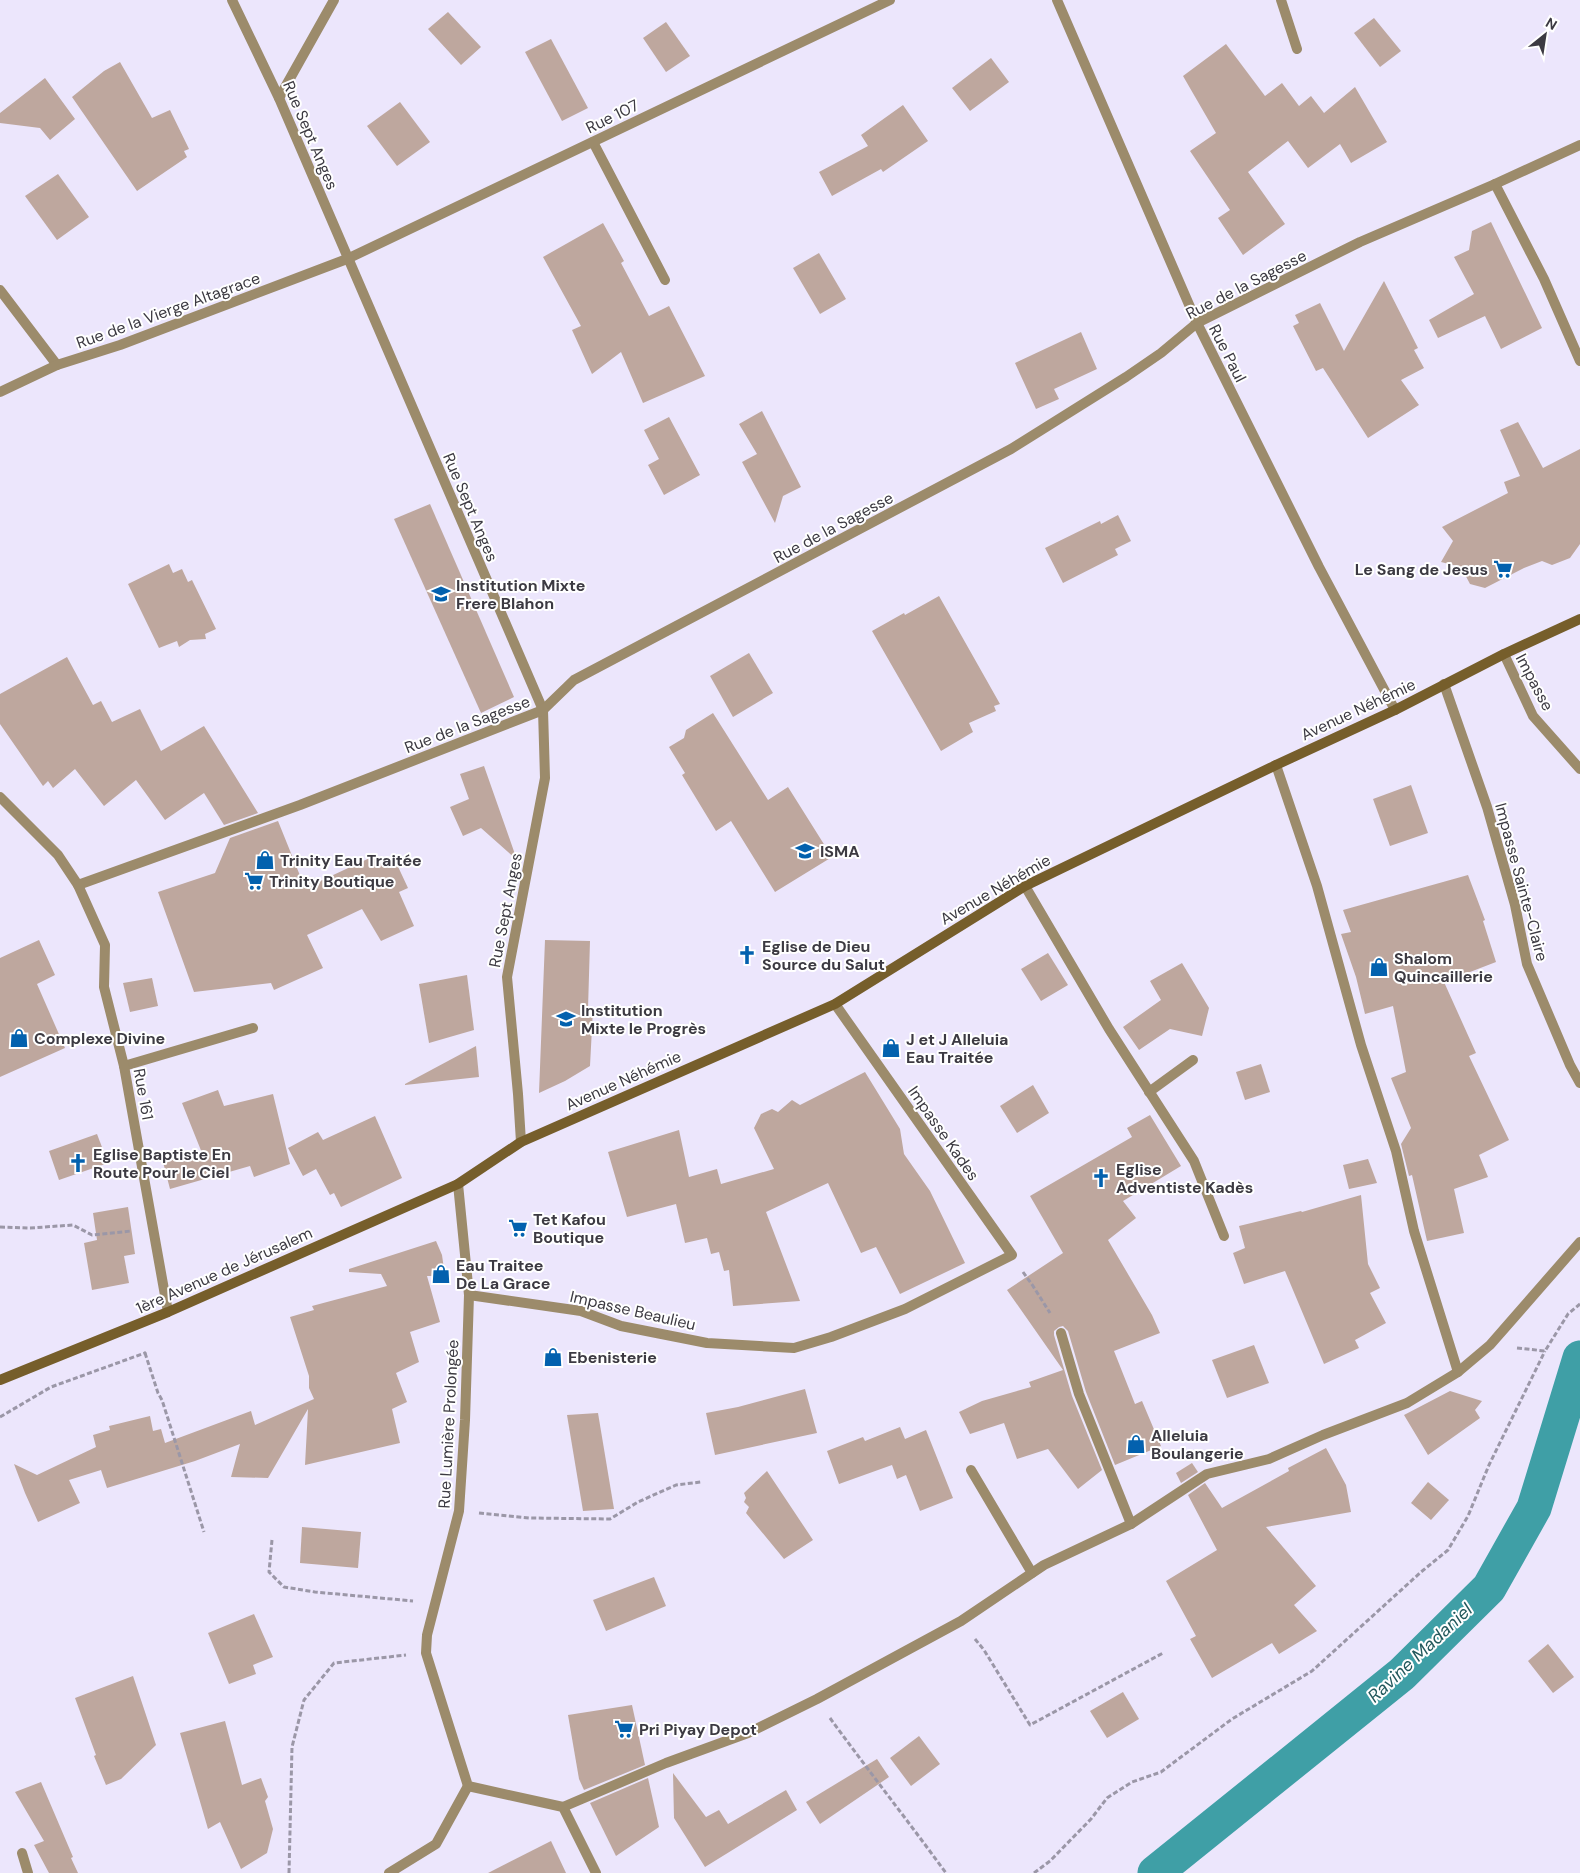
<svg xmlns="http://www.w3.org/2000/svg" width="1580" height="1873" font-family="'DM Sans',sans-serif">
  <rect width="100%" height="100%" fill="#ece6fc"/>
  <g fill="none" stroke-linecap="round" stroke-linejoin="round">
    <path stroke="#3f9fa6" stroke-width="35" d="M1155,1873L1402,1674L1489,1588L1534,1508L1580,1358"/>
  </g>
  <g fill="#bea79e">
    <path d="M448,12L481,47L461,65L428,29Z"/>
    <path d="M1374,18L1401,51L1380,67L1354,33Z"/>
    <path d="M666,22L690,56L666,72L643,38Z"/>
    <path d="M551,39L588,108L562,121L525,52Z"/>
    <path d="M1226,44L1265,96L1282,83L1299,106L1311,96L1324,113L1355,87L1387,142L1351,163L1340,144L1308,168L1288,141L1248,172L1285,224L1243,255L1218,218L1230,210L1190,151L1216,133L1183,76Z"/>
    <path d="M991,58L1009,82L970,111L952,88Z"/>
    <path d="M120,62L152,118L170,110L189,149L184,151L187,157L137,191L72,97L104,71Z"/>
    <path d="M45,78L75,119L50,140L40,128L0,123V113Z"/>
    <path d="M400,102L430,142L397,166L367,126Z"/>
    <path d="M903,105L928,141L883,172L881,169L832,196L819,172L868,146L861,135Z"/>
    <path d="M58,174L89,217L57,240L25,196Z"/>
    <path d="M1491,222L1542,328L1501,349L1485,316L1438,338L1429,320L1474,294L1454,257L1469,250L1472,231Z"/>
    <path d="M603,223L624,261L621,263L649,316L669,306L705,376L643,403L621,352L592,374L572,330L581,326L543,257Z"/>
    <path d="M819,253L846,299L820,314L793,268Z"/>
    <path d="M1384,281L1418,348L1414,350L1424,368L1401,380L1419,405L1368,438L1323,368L1316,371L1293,326L1299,323L1295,315L1320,303L1344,351Z"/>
    <path d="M1081,332L1097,369L1054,389L1059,399L1036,409L1015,363Z"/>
    <path d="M762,411L801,487L783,496L775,523L742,462L757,454L739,424Z"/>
    <path d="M669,417L700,475L664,495L648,465L659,459L644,430Z"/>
    <path d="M1518,422L1543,468L1580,449V544L1570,558L1552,565L1542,561L1524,568L1485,588L1470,584L1461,567L1441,562L1453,541L1442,527L1508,493L1504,482L1520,476L1500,430Z"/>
    <path d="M430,504L514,697L481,713L394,519Z"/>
    <path d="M1118,515L1131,541L1115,549L1118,555L1063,583L1045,548L1100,521L1101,524Z"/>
    <path d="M169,564L173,573L182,569L188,582L192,580L216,629L205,634L206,639L190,640L179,647L177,641L159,648L128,584Z"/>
    <path d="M939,596L1000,704L994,706L996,711L969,723L973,732L941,751L872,631L904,613L905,615Z"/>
    <path d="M749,653L773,693L733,717L710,676Z"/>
    <path d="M67,657L93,705L101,701L112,722L140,709L161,751L204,726L258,813L224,825L204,793L165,820L136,780L104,806L75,769L53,788L48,781L43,786L0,724V694Z"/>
    <path d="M713,713L768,800L788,787L832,857L775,892L731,821L716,831L682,775L685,773L669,747L684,738L686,730Z"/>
    <path d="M484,766L517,860L481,828L463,836L450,807L469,799L460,774Z"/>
    <path d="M1411,785L1428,833L1390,846L1373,799Z"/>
    <path d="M278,821L303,883L314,878L316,883L374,856L377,865L394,858L408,888L399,892L414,926L381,941L362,909L307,935L323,968L274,990L271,983L194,992L158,892L215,873L230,838Z"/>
    <path d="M1468,875L1485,920L1483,921L1496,962L1444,982L1476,1053L1469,1056L1509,1140L1479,1155L1488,1177L1454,1189L1464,1233L1427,1241L1412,1175L1409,1176L1401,1144L1411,1128L1391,1078L1406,1072L1393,1006L1365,1014L1356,977L1341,934L1351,932L1343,910Z"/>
    <path d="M39,940L55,975L37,984L65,1048L0,1077V958Z"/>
    <path d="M545,940L590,941L588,1009H593L590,1066L565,1081L539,1093Z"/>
    <path d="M1048,953L1068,985L1041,1001L1021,969Z"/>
    <path d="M1182,963L1209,1008L1202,1036L1170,1029L1139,1050L1123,1027L1161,1000L1150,981Z"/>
    <path d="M467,975L474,1030L429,1043L419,984Z"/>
    <path d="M152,978L158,1006L130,1012L123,983Z"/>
    <path d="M476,1046L479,1077L405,1085V1084Z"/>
    <path d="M1261,1064L1270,1092L1245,1100L1236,1072Z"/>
    <path d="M865,1072L900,1129L904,1154L930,1191L965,1263L900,1294L876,1247L861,1253L828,1183L766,1212L800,1301L733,1306L729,1270L724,1271L719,1252L711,1254L707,1238L685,1243L676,1204L627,1217L608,1152L679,1130L689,1177L717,1169L721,1184L774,1169L754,1128L761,1114L772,1109L778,1112L792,1100L800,1105Z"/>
    <path d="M1033,1085L1049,1113L1017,1133L1000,1106Z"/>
    <path d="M218,1090L224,1106L273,1094L290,1164L254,1177L250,1166L170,1189L163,1162L202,1153L182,1103Z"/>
    <path d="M1150,1115L1181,1166L1123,1201L1136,1218L1108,1240L1152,1315L1160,1333L1114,1351L1135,1404L1142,1401L1161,1446L1115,1465L1086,1392L1068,1331L1063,1326L1059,1327L1054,1331V1335L1072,1396L1102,1470L1078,1489L1048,1449L1017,1459L1004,1423L970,1434L959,1412L982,1401L1031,1387L1029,1382L1063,1370L1007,1290L1063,1253L1030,1196L1132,1137L1127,1128Z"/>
    <path d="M375,1116L402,1178L341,1207L334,1193L330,1195L316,1169L303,1176L288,1148L318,1132L323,1140Z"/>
    <path d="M97,1134L108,1163L59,1180L49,1151Z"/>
    <path d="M1368,1159L1377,1183L1349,1189L1343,1165Z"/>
    <path d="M1361,1195L1368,1264L1380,1288L1370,1293L1386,1323L1355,1340L1359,1348L1324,1364L1285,1271L1244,1284L1233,1253L1245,1248L1239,1226L1301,1211L1302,1212Z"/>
    <path d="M128,1207L135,1254L124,1256L129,1283L92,1290L84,1243L97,1240L93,1213Z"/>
    <path d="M436,1241L442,1255L445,1276H427L440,1322L410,1332L419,1362L396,1373L407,1402L392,1409L400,1443L305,1465L308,1409L268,1478L231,1477L240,1444L195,1461L107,1488L101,1470L69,1480L80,1503L38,1522L25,1493L14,1464L37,1475L96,1447L93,1435L110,1430L109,1426L150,1416L153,1431L161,1429L165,1443L251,1411L255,1425L314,1399L309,1388V1376L290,1317L314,1310L312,1306L387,1286L381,1274L349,1272V1269Z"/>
    <path d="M1254,1345L1269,1383L1227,1398L1212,1360Z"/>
    <path d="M805,1389L817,1433L715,1455L706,1413L738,1407Z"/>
    <path d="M1450,1391L1482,1401L1475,1410L1480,1418L1428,1455L1404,1415Z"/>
    <path d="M598,1413L614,1509L583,1511L567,1415Z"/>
    <path d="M900,1427L905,1439L926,1430L953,1498L920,1511L906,1475L897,1479L892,1465L839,1484L827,1451L863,1437L865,1441Z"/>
    <path d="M1326,1448L1346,1485L1351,1512L1266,1527L1316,1586L1294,1605L1317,1631L1279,1654L1272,1643L1212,1678L1190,1639L1196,1636L1166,1581L1217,1550L1188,1495L1205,1483L1222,1508L1289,1471L1288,1468Z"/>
    <path d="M1192,1463L1198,1472L1181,1483L1176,1473Z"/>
    <path d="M767,1471L813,1540L784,1559L746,1513L749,1507L744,1502L746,1498L744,1493Z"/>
    <path d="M1428,1482L1449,1500L1431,1520L1411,1503Z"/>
    <path d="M302,1527L361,1532L358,1568L300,1563Z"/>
    <path d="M654,1577L666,1606L606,1631L593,1600Z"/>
    <path d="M254,1614L273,1657L253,1665L256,1674L229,1684L208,1633Z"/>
    <path d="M1548,1644L1574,1677L1553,1693L1528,1661Z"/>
    <path d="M133,1676L156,1745L121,1779L106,1785L94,1756L96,1755L75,1698Z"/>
    <path d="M1123,1692L1139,1719L1107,1738L1090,1711Z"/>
    <path d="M632,1705L645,1765L584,1790L579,1779L568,1715Z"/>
    <path d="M225,1721L242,1785L261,1778L268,1797L265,1801L273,1829L267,1853L241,1869L220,1822L208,1829L180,1733Z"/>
    <path d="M919,1736L940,1764L911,1786L890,1758Z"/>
    <path d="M877,1759L889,1777L820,1824L806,1802Z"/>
    <path d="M673,1773L706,1817L719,1810L728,1824L786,1790L797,1810L705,1867L674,1818Z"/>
    <path d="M648,1778L659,1827L616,1856L590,1803Z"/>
    <path d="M41,1782L73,1857L71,1858L78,1873H49L34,1845L44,1841L15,1792Z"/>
    <path d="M551,1841L566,1873H488Z"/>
  </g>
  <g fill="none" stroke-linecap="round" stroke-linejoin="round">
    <g stroke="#9b97a7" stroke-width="3" stroke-dasharray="5 2.5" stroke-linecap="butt">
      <path d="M0,1227L30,1228L73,1225L92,1235L131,1231"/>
      <path d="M1023,1272L1033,1286L1050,1313"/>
      <path d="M1517,1348L1545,1351L1568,1314L1580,1304"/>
      <path d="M145,1353L158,1393L162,1400L204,1532"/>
      <path d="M0,1417L51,1387L145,1353L144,1352"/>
      <path d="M479,1513L529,1518L610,1519L638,1502L676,1485L701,1482"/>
      <path d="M272,1540L269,1572L284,1587L315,1592L413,1601"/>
      <path d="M975,1639L984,1650L1030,1725L1163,1653"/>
      <path d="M830,1718C868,1770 908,1821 946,1873"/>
      <path d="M289,1873L292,1747L304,1700L334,1663L406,1655"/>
      <path d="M1034,1873L1050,1861L1091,1819L1107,1798L1132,1782L1161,1772L1232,1719L1312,1671L1421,1572L1448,1550L1468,1516L1489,1465L1545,1351"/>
    </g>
    <g stroke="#9c8b6b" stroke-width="10">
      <path d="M1281,0L1297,49"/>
      <path d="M593,142L665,280"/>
      <path d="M1504,654L1533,716L1580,769"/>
      <path d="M124,1066L253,1028"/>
      <path d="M1149,1092L1193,1060"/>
      <path d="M971,1470L1032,1573"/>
      <path d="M22,1853L28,1873"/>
    </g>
    <g stroke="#9c8b6b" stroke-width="10">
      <path d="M232,0L279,98L543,710L545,778L507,977L518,1094L521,1142"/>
      <path d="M1057,0L1197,323L1319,567L1395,710"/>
      <path d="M279,98L334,0"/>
      <path d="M1495,184L1544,279L1580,361"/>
      <path d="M0,290L57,365"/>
      <path d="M0,392L57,365L120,345L347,259L890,0"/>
      <path d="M1444,684L1487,807L1515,905L1527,964L1570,1065L1580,1083"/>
      <path d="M1276,765L1317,886L1361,1045L1396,1151L1414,1231L1458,1372"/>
      <path d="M0,797L58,855L78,885L105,945L104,987L124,1066L168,1312"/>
      <path d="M78,885L300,805L543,710L574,680L1011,449L1126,377L1161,353L1197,323L1360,242L1495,184L1580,145"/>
      <path d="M1025,886L1109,1029L1194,1161L1224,1236"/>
      <path d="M458,1184L469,1295L465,1420L459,1511L427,1635L426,1653L468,1786L563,1807L596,1873"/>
      <path d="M469,1295L581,1311L621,1326L707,1343L794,1348L831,1337L905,1309L1012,1255L835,1004"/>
      <path d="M1061,1333L1079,1394L1131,1524"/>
      <path d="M563,1807L666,1763L748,1733L817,1699L961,1621L1044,1565L1131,1524L1207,1474L1269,1459L1323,1435L1407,1403L1458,1372L1490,1345L1580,1242"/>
      <path d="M389,1873L436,1844L468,1786"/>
    </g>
    <path stroke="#765e2b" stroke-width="10" d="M0,1380L168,1312L458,1184L521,1142L835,1004L1025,886L1276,765L1395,710L1504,654L1580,619"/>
  </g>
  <defs>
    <g id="supermarket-bare" transform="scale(1.5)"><path d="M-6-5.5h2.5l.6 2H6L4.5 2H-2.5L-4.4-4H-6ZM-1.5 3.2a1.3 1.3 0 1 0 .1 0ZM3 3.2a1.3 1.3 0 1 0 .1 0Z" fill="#0361ae" stroke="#fff" stroke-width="2.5" paint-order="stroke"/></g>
    <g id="school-bare" transform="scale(1.5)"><path d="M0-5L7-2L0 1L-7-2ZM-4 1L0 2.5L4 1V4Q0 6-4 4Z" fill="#0361ae" stroke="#fff" stroke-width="2.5" paint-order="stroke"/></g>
    <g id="shop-bare" transform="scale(1.5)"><path d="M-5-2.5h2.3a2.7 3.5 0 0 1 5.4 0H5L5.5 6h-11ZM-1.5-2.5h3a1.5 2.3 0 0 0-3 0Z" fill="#0361ae" stroke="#fff" stroke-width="2.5" paint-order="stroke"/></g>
    <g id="church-bare" transform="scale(1.5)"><path d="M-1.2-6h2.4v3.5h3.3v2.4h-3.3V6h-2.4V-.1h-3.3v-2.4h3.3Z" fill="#0361ae" stroke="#fff" stroke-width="2.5" paint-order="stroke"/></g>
  </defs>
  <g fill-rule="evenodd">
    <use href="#supermarket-bare" x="1503" y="569"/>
    <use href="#school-bare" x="441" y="594"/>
    <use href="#school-bare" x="805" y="851"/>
    <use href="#shop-bare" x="265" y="860"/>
    <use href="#supermarket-bare" x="254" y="881"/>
    <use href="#church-bare" x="747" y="955"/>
    <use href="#shop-bare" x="1379" y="967"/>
    <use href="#school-bare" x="566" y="1019"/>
    <use href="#shop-bare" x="19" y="1038"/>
    <use href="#shop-bare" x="891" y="1048"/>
    <use href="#church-bare" x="78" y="1163"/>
    <use href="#church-bare" x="1101" y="1178"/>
    <use href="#supermarket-bare" x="518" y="1228"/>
    <use href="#shop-bare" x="441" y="1274"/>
    <use href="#shop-bare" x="553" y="1357"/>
    <use href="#shop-bare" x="1136" y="1444"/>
    <use href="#supermarket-bare" x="624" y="1729"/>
  </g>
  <g text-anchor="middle" stroke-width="4" stroke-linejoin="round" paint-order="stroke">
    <g font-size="16" fill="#3c3a42" stroke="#fff">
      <text transform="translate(612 116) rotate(-26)" y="6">Rue 107</text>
      <text transform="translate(311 135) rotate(67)" y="6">Rue Sept Anges</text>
      <text transform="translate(1246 284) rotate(-27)" y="6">Rue de la Sagesse</text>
      <text transform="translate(168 310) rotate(-20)" y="6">Rue de la Vierge Altagrace</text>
      <text transform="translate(1228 353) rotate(63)" y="6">Rue Paul</text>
      <text transform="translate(471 507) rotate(67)" y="6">Rue Sept Anges</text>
      <text transform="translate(833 527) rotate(-28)" y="6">Rue de la Sagesse</text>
      <text transform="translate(1535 682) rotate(62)" y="6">Impasse</text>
      <text transform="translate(1358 709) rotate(-25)" y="6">Avenue Néhémie</text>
      <text transform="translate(467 724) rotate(-21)" y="6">Rue de la Sagesse</text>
      <text transform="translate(1522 882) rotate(75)" y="6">Impasse Sainte-Claire</text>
      <text transform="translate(995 889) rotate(-30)" y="6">Avenue Néhémie</text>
      <text transform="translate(505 910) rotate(-79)" y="6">Rue Sept Anges</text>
      <text transform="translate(623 1080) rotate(-24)" y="6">Avenue Néhémie</text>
      <text transform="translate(144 1094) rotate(80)" y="6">Rue 161</text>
      <text transform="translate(944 1133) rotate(55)" y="6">Impasse Kades</text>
      <text transform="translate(224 1270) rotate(-24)" y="6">1ère Avenue de Jérusalem</text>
      <text transform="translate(633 1310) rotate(13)" y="6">Impasse Beaulieu</text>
      <text transform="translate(448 1424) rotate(-87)" y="6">Rue Lumière Prolongée</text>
    </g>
    <g font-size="16" font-weight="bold" fill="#3c3a42" stroke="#fff" text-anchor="start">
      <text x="1488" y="575" text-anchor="end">Le Sang de Jesus</text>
      <text x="456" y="591">Institution Mixte<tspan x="456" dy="18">Frere Blahon</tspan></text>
      <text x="820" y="857">ISMA</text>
      <text x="280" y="866">Trinity Eau Traitée</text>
      <text x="269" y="887">Trinity Boutique</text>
      <text x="762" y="952">Eglise de Dieu<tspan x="762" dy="18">Source du Salut</tspan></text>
      <text x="1394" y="964">Shalom<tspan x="1394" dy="18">Quincaillerie</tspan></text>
      <text x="581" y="1016">Institution<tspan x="581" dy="18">Mixte le Progrès</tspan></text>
      <text x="34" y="1044">Complexe Divine</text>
      <text x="906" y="1045">J et J Alleluia<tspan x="906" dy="18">Eau Traitée</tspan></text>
      <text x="93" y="1160">Eglise Baptiste En<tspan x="93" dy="18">Route Pour le Ciel</tspan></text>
      <text x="1116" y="1175">Eglise<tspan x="1116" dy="18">Adventiste Kadès</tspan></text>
      <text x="533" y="1225">Tet Kafou<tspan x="533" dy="18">Boutique</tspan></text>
      <text x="456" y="1271">Eau Traitee<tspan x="456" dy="18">De La Grace</tspan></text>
      <text x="568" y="1363">Ebenisterie</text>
      <text x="1151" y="1441">Alleluia<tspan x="1151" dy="18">Boulangerie</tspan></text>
      <text x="639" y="1735">Pri Piyay Depot</text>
    </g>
    <g font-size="18" font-style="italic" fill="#23595d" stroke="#fff">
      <text transform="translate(1420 1653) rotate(-43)" y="6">Ravine Madaniel</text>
    </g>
  </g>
  <g transform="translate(1545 35) rotate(30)" stroke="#ffffff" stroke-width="4" paint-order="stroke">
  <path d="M0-4L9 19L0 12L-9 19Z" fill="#3c3a42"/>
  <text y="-8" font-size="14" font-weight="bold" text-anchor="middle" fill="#3c3a42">N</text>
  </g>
</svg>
